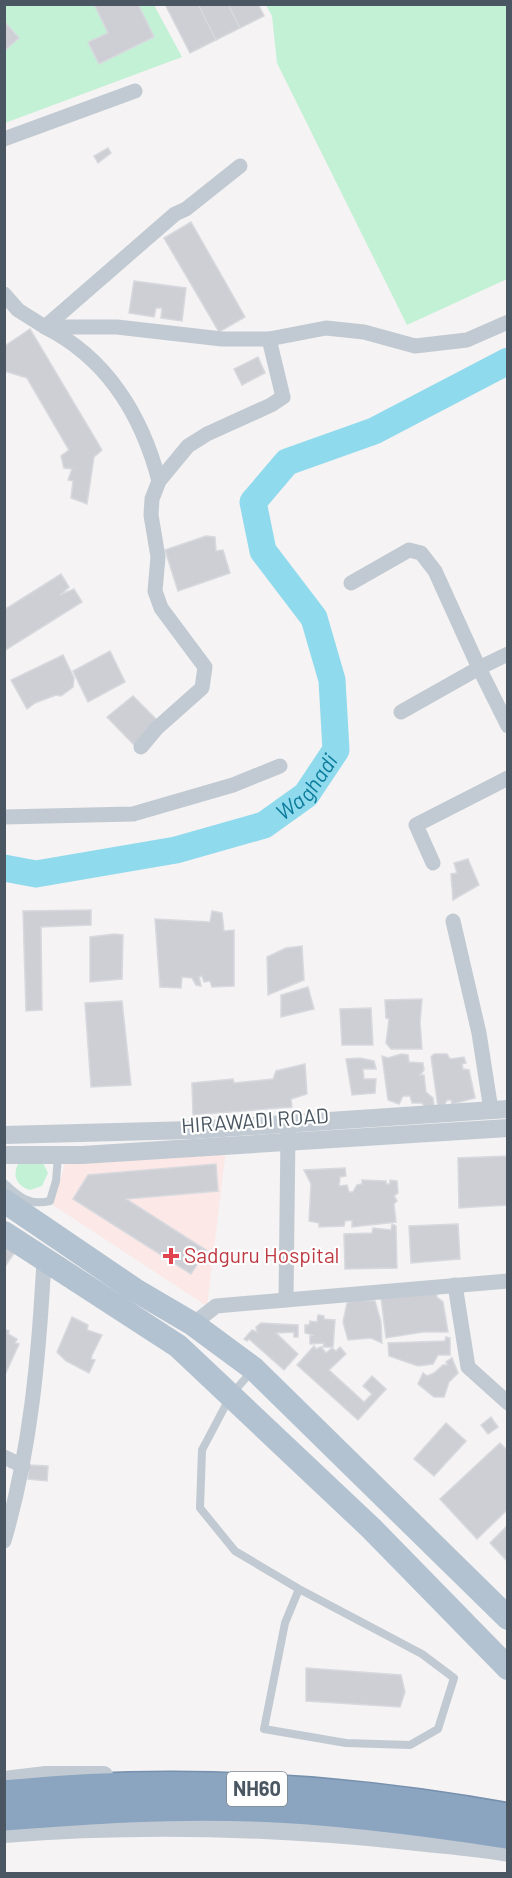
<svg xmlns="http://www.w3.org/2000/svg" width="512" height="1878" font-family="Barlow,sans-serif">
  <rect width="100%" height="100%" fill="#f5f3f3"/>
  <path fill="#fce8e6" d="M226,1149L207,1306L53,1205L65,1164Z"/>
  <g fill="#c3f1d5">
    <path d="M5,5H154L182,57L5,123Z"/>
    <path d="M266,5H507V279L407,325L277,63L272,16Z"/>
    <path d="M42,1161L48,1173L42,1186L30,1190C17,1186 12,1176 18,1164Z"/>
  </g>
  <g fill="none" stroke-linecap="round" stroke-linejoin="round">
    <path stroke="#90daee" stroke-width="27" id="s1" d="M4,868L36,874L176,850L264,825L306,795L336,750L332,680L314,618L263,551L253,502L287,462L374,431L508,361"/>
  </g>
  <g fill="#cdcfd5" stroke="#d7d9de" stroke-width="1.5">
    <path d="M94,4H138L154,37L99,64L88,42L108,33Z"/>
    <path d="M165,4H198L216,40L190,53Z"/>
    <path d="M198,4H228L240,28L216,40Z"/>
    <path d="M228,4H258L264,16L240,28Z"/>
    <path d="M4,21L19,38L4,51Z"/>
    <path d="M108,148L111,153L98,163L94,156Z"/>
    <path d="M191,222L245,317L219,332L164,238Z"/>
    <path d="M134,281L186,288L182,321L161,318L162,308H156L154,317L129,313Z"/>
    <path d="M30,329L102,450L94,457L87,504L71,498L73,481L68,480L72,469L64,468L61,456L69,450L27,378L4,371V343L6,345Z"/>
    <path d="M258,357L265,373L242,385L234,369Z"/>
    <path d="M206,536L215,537L216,551L223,550L230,573L178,591L165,550Z"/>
    <path d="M61,574L69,587L60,595L74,589L82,602L4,651V610Z"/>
    <path d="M110,651L125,682L88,702L73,671Z"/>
    <path d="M63,655L74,678L73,687L61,696L56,695L35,703L27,709L11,680Z"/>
    <path d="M133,696L158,721L134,745L107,717Z"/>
    <path d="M468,859L479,885L453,900L451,874L457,873L454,863Z"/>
    <path d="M91,910V925L41,927L42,1010L26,1011L23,911Z"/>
    <path d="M212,911L222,913L224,931L234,930V986L212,987L210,981L204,982L202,976L199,977L201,986L196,985L192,978L182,977L181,988L160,987L155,919L210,922Z"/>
    <path d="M114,934L123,935L122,979L90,982V937Z"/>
    <path d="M302,946L304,980L268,995L267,957L286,948Z"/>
    <path d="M308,987L314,1009L281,1017V995Z"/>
    <path d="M422,999L420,1022L422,1049H391L386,1043L389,1019L386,1018L385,1000Z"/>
    <path d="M122,1001L131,1085L91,1087L85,1003Z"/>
    <path d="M371,1008L373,1045H342L340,1009Z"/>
    <path d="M401,1054L408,1055L409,1062L423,1063L424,1070L420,1075H424L426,1092L433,1098L434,1106L425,1107L422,1103H412L410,1096H403L399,1104L388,1100L382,1056L388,1058Z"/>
    <path d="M434,1054H447L450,1059L464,1057L466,1063L462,1064L463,1069L469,1070L475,1098L452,1104L451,1100H447L444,1106L438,1107L431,1057Z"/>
    <path d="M360,1058L374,1061L376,1069H363L364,1079H376L375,1093L352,1095L346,1059Z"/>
    <path d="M305,1064L307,1094L291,1099L292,1107L193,1115L192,1083L233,1079L234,1083L273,1079L276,1071Z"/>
    <path d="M508,1156V1205L459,1208L458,1158Z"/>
    <path d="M216,1164L218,1191L126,1199L206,1250L191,1274L73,1199L88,1175Z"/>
    <path d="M345,1168L346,1176L340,1177L339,1186L347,1185L349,1192H353L357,1185L362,1184V1180L386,1181V1184H390V1180L397,1181L398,1193L394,1196L397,1201L394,1204L396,1222L352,1227V1220L345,1221L344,1226L319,1227V1223L309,1221L311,1184L304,1170Z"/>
    <path d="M392,1224L396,1226L397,1268L345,1269L344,1234L372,1233L373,1228L391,1230Z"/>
    <path d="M458,1224L460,1259L411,1263L409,1226Z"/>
    <path d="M4,1246L15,1252L4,1268Z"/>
    <path d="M436,1290L437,1297L443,1302L448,1332H423L386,1338L381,1298Z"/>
    <path d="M355,1300L375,1301L381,1322L382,1343L371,1338L348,1340L343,1322L347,1303Z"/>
    <path d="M318,1315L324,1316V1319L335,1320L333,1347H323L324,1343L310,1344V1336L313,1335L305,1333V1325H309L310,1321L317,1322Z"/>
    <path d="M72,1317L88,1325L87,1330L102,1335L92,1355L91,1359L95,1360L89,1373L66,1361L57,1352Z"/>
    <path d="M261,1323L298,1325V1337H294V1332L276,1333L298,1354L284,1370L249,1339L247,1341L244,1339L252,1330L257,1332L256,1327Z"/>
    <path d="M4,1329L9,1331L8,1334L17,1339L15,1343L19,1344L4,1377Z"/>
    <path d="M446,1337L450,1338V1355H438L433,1364L418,1366L389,1356L388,1343L445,1341Z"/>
    <path d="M314,1346L316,1349L321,1347L326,1353L332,1348L336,1351L340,1347L346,1354L329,1370L364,1402L372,1394L363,1386L372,1376L386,1389L358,1420L297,1365Z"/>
    <path d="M452,1358L458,1373L449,1382L444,1397H434L418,1384L423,1373L427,1376L434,1373L443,1365H448L446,1362Z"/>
    <path d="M491,1417L498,1427L488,1434L481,1425Z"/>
    <path d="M446,1423L466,1441L434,1476L414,1459Z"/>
    <path d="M500,1443L508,1451V1509L477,1539L440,1499Z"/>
    <path d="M29,1465L48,1466L47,1481L28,1479Z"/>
    <path d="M508,1525V1562L490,1543Z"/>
    <path d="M306,1668L401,1675L405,1692L400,1707L306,1701Z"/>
  </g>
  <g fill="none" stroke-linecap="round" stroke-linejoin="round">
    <g stroke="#7690ad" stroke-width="30">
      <g id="motorway">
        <path d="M4,1794C171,1777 343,1787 508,1817"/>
        <path d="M4,1817C86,1811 169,1805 251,1808C337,1811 422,1822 506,1835"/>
      </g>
    </g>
    <g stroke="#c1cad2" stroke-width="8">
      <path d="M4,1183C19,1197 29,1206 50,1201L56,1181L58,1156"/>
      <path d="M251,1372L231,1395L202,1450L200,1508L235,1551L299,1589L422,1654L454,1678L438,1729L410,1745L346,1743L264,1729L285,1623L299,1589"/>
    </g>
    <g stroke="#c1cad2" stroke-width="15">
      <path d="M4,139L135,91"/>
      <path d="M4,294L18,310L45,327H117L222,339H269L326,328L364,332L415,346L467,340L508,322"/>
      <path d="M159,481C142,416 107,358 45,327L175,214L186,209L240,166"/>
      <path d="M351,583L409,550L421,553L435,571L479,668L401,712"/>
      <path d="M508,654L479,668L508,726"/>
      <path d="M141,747L157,728L202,688L205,667L161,608L155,591L158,557L151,515L152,499L159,481L188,446L207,434L271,405L283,397L269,339"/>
      <path d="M4,817L133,814L233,785L280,766"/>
      <path d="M433,863L416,825L508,778"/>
      <path d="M453,921L479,1033L491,1110"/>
      <path d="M455,1285L468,1367L508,1403"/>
      <path d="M286,1300L288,1132"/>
      <path d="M193,1324L216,1306L508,1281"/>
      <path d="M4,1457L23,1466"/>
      <path d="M4,1541C31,1449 39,1354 44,1260"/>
    </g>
    <g stroke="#c1cad2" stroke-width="18">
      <path d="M4,1135L193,1130L508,1109"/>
      <path d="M4,1155H82L508,1128"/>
      <path d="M4,1780L46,1775H104"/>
      <path d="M4,1834C139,1823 275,1827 408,1841C441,1845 475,1847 508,1853"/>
    </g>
    <g stroke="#b3c2d1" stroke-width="24">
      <path d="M4,1201L135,1290L193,1324L254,1369L508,1618"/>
      <path d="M4,1233L178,1346L372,1529L508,1668"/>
    </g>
    <use href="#motorway" stroke="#8ba5c1" stroke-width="27"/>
  </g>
  <path fill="#e0444e" stroke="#fff" stroke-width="2" d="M168 1247h6v6h6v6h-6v6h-6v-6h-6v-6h6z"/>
  <g text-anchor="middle" stroke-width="4.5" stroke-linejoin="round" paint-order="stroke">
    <rect fill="#fff" stroke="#808990" stroke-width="1.5" x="227" y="1772" width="60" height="34" rx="4.5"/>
    <g font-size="20" font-weight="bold" fill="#4a5661">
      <text x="257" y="1796">NH60</text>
    </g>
    <g font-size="21" fill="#4a5661" stroke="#fff">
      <text transform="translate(255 1121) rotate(-4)" y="7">HIRAWADI ROAD</text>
    </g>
    <g font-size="21" fill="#be3a42" stroke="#fff" text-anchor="start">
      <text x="184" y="1263">Sadguru Hospital</text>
    </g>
    <g font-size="22" font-style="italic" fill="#0c7c9b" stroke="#fff">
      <text dy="8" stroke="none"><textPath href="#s1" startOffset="324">Waghadi</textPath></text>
    </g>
  </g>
  <rect width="512" height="1878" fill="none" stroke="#4a5661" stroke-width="12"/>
</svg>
